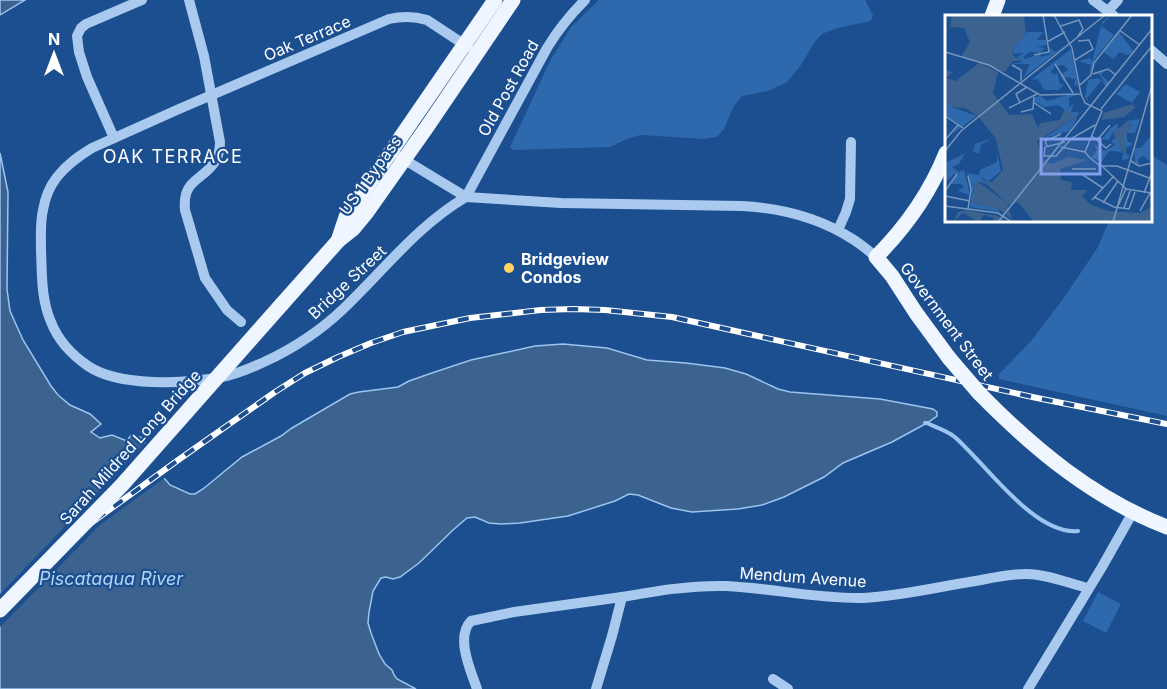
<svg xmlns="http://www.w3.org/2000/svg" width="1167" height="689" font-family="Inter,sans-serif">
  <rect width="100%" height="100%" fill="#1b4f8f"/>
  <g fill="#2e69ad">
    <path d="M599,0H865L873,15L871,21L837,28L822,34L814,43L799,68L787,82L768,91L742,96L734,106L724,129L717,137L704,139L641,135L629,138L610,147L513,150L510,147L550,61L571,27Z"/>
    <path d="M1151,155L1167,165V416L999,379V374L1031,341L1063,299L1098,247L1109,221L1150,220Z"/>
    <path d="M1098,592L1121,604L1106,633L1083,621Z"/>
  </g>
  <g fill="#3c6290" stroke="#9cc4f0" stroke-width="1.5">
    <path d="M0,0H25L0,15Z"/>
    <path d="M0,153L8,192L7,289L10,311L23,340L51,386L58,395L70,405L90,414L101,424L91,432L100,438L112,435L127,441L131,435L143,438L151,463L170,485L190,494H195L203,489L242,457L281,436L292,428L350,394L359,392L398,387L409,381L429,374L471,360L535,346L563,344L607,348L647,360L686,363L725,368L746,374L778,389L790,392L880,399L933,409L937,412V416L927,423L892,442L843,463L824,477L784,497L762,505L738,509L692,512L671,508L638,495L629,494L615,501L568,516L520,523L501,524L489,523L475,517L467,518L453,530L419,563L400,577L393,579L386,577L381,578L373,591L369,612L368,623L371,633L379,654L385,664L392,670L394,675L397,679L416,689H0Z"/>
  </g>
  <path fill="#1b4f8f" d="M147,441L154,462L166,477L101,524L0,627V594Z"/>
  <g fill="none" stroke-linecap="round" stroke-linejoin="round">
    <path stroke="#9cc4f0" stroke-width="4" d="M925,423H927C935,427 945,430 952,435C958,439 964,446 969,451C995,477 1039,535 1078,531"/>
    <g stroke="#a9c9ee" stroke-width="10">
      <path d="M189,0L204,56L220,142C220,148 219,154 216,160C204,181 182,178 185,210L205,278L227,310L241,322"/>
      <path d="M1093,0L1114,16"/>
      <path d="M1108,11L1118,0"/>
      <path d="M1150,49L1167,64"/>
      <path d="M114,138L87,77L79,52L77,36L81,28L86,24L142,0"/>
      <path d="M400,157L466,197L561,203L742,206C782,208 819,217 854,240C862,245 869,251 876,257"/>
      <path d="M466,197C418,225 383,271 343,309C320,331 292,349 264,362C250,368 236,375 221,377C186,384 119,387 88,366C72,355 58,340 51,322C41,299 42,274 41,250C41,237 40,223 43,210C45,198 50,186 57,177C67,164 79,156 92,148L179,109L389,19C402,16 414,16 427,20L468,47"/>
      <path d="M466,197L547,48C558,30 570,15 585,0"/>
      <path d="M838,230L846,212L850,199L851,142"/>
      <path d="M622,597C656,591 691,585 726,586C772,588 817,599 863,598C902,596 942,586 981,580C996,577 1011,574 1026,574C1047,574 1068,583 1088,588"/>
      <path d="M773,679L788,689"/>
      <path d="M477,689C471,671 455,637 471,621L514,612L622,597L612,636L596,689"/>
      <path d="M1028,689L1102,567L1133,512"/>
    </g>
    <g stroke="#f0f6ff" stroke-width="15">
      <path d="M992,16L998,0"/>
      <path d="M946,153C930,193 906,227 876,257L892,276L916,313L949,358"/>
      <path d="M338,241L353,229L367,212L427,127L513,0"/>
      <path d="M282,304L338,241L346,217L495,0"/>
      <path d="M979,393C1034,449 1094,499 1167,527"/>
    </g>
    <g stroke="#fff" stroke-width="6">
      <path id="rail" d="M0,610L73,536L181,458L275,392L305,373L338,357L371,343L403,332L470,318L541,310L573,309L605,310L672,317L1037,398L1167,424"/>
    </g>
    <use href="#rail" stroke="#1b4f8f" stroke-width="4" stroke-dasharray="11" stroke-linecap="butt"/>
    <g stroke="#f0f6ff" stroke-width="15">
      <path d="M949,358L979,393"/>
      <path d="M0,610L122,485L282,304"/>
    </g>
  </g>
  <circle fill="#ffd166" stroke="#1b4f8f" stroke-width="2" cx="509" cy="268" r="6"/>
  <g text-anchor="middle" stroke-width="4.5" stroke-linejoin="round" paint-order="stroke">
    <g font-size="16" fill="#fff" stroke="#1b4f8f">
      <text transform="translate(307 38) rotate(-23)" y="6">Oak Terrace</text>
      <text transform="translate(508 88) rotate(-61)" y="6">Old Post Road</text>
      <text transform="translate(370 175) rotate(-54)" y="6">US 1 Bypass</text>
      <text transform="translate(347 282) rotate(-43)" y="6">Bridge Street</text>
      <text transform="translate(947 321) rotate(53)" y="6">Government Street</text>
      <text transform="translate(130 447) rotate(-48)" y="6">Sarah Mildred Long Bridge</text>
      <text transform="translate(803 577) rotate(4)" y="6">Mendum Avenue</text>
    </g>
    <g font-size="16" font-weight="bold" fill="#fff" stroke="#1b4f8f" text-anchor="start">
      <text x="521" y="265">Bridgeview<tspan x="521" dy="18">Condos</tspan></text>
    </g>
    <g font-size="18" letter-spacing="1.5" fill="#fff" stroke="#1b4f8f">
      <text x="173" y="163">OAK TERRACE</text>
    </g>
    <g font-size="18" font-style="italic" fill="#b5d3f5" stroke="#1b4f8f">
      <text x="111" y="585">Piscataqua River</text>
    </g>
  </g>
  <g transform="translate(945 15)">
    <rect width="207" height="207" fill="#1b4f8f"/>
    <path d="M166,0L156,11L169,20L150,44L144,62L146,50L133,46L145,43L147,47L157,7ZM82,17H98L92,25H101V30L92,32L100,33L95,38L85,37L78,42L80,44L95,39L96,42L105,39L104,32L110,37L124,28L78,63L85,49H65L78,47L72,42L79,38L69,39V32ZM174,17L189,37L183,40L174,37L169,44L158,37ZM126,34L133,71L129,70L130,64L121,62L119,66L115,60L123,55L119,50L110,51L106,57L110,60L112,57L115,69L119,70L113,75H99L93,64L86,65ZM160,56L156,60L164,67L161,71L156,66L142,83L144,88L140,82L143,65L153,63L160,68L153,58ZM181,69L195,77L198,73L187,88L171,79ZM126,79L131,80L124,83V92L129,89L126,97H134L129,109L124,116L99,123L131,102L113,90L99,92L89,86L90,82L96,81L102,86ZM0,86L7,92L32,101L7,119L14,110L0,100ZM195,104L190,118H182V126L188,129L181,133L179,127L176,136L179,139L181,135L182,141L185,139L183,144L177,145L178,138L170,136H164L157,146L146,143L152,135L149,129L159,136L170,130L166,127L172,121L168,117L164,125L157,124L166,113L173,108L172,113L183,117L187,110L181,106ZM207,119V148L198,141L193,144L194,150L190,147L189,133H196ZM47,123L36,130L34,139L27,135L20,138L14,149L7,152L14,157L19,155L25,180L13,176L19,172L16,169H7L11,158L0,167V154L7,156L0,153V148L29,134L30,129ZM52,138L56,156L44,166L35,162L41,169L30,166L28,176L31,189L52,193L55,197L25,192L27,178L22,158L34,160L35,155L52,147Z" fill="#2e69ad"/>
    <path d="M7,0H79L81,19L69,32L68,40L76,46H68L60,57L16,42L25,27L19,13L5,12ZM34,48L53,57L48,78L64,100L87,99L93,113L95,108L115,105L120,94L131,102L92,126L98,144L106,149L123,142L143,145L115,154L116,165L127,167L126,175H143L137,181L145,189L163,196L195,198L207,191V207H89L73,187L62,190L68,205L52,193L27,188L30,165L61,187L36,164L47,167L58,155L51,124L34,102L20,93L7,92L0,86V55L8,57L1,63L11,66ZM188,89L190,93L179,102L157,105L158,98ZM183,106L187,112L180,121L181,138L179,140L168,118ZM20,195L53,201L63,207H48L49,203L39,200L34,207L18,198L9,206L13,197Z" fill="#3c6290"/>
    <path fill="none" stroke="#7695bc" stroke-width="1.5" d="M109,0L127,33L136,79M116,11L134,5L138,14L133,21M174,15L195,30M102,27L120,17M0,37L44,50L95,80L136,79L140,88L157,96L140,137L144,142L155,151H172L207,164M89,40L104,37L98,0M130,45L148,34L144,25L133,26M110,49L128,78M70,51L67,50L76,55V66M148,59L163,54L171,60M135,70L146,60L149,48L187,0M88,87L106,99M75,88L71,79L82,72M64,93L92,79M156,94L207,31M76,97L88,94L89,82M0,101L18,113M147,121L161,133L166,129M0,125L13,110M152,125L165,110M120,127L100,132L99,141H111L127,123L150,110M102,131L100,126L116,119M116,132L140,137M0,136L16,116L160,0M186,146L194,151L207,148M157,151L177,170M127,154H151M135,158L158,173M23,161L26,175L23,194M181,174L207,178M0,176L12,159M199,178L207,157M0,181L25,186M149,182L169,192L184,194L190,177M147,185L169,161M158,188L173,166M0,191L53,198L67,207M172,193L181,174L177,170M179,193L185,176M195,196L205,178M53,207L207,14M168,207L207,70"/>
    <path fill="#839eea" fill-opacity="0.15" stroke="#839eea" stroke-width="3" d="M96,124H155V159H96Z"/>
    <rect width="207" height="207" fill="none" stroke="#fff" stroke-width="3"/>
  </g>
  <g transform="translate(54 54)" stroke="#1b4f8f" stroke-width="4.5" paint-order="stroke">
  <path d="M0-4.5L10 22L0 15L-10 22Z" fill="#ffffff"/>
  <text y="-9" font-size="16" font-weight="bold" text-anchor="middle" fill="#ffffff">N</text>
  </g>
</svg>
